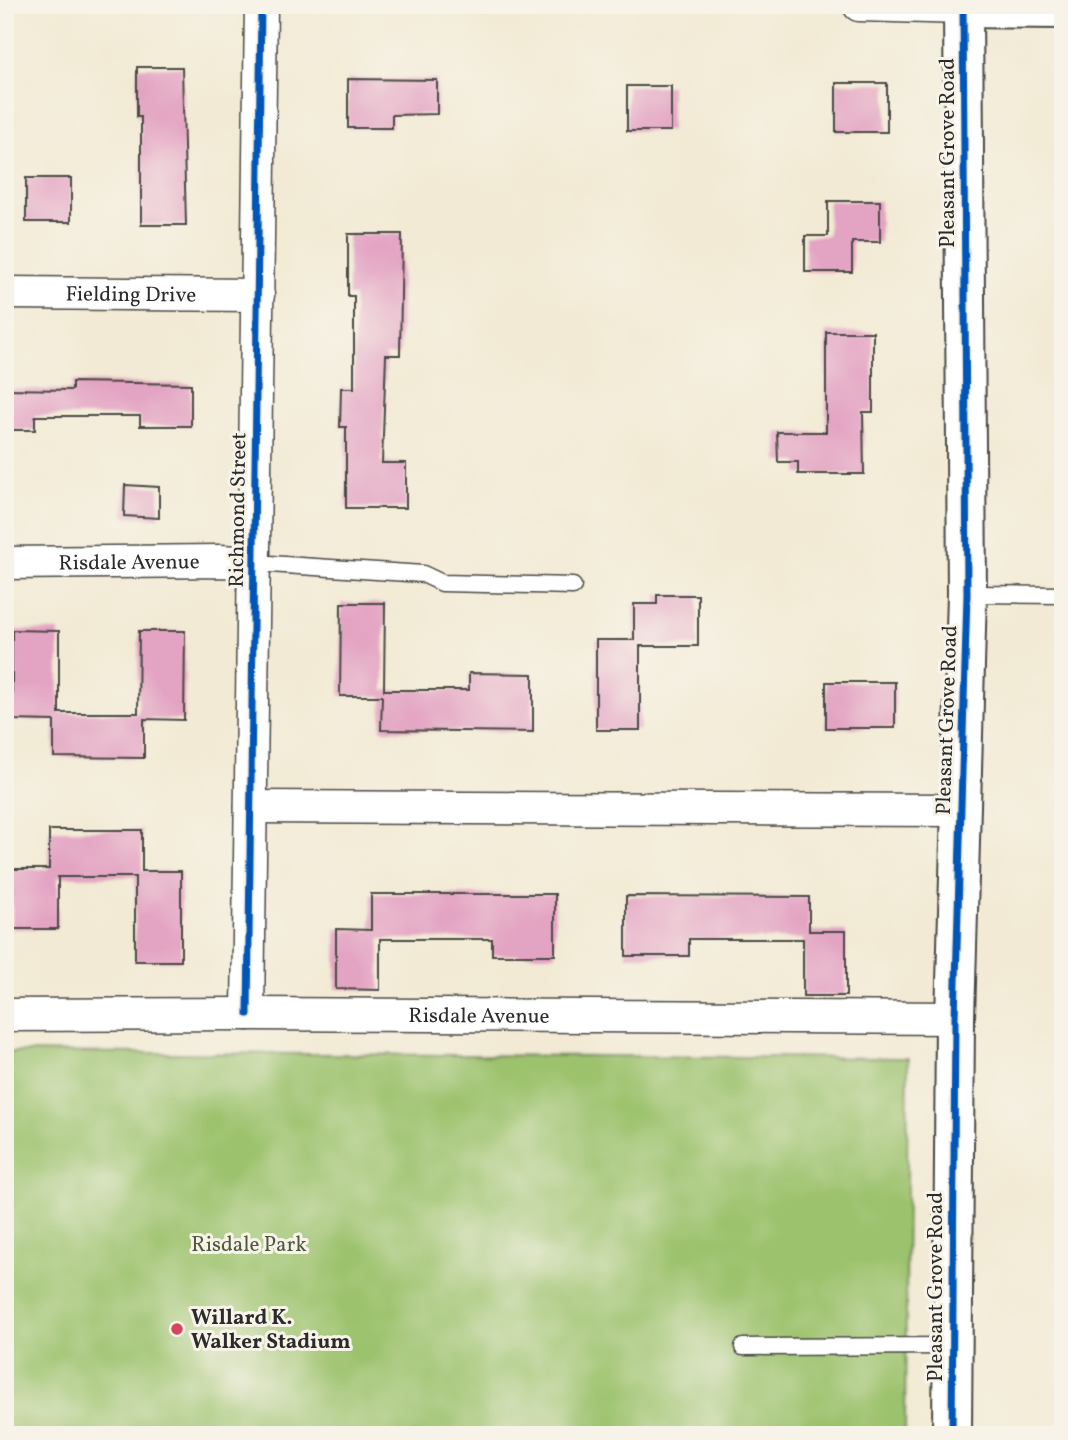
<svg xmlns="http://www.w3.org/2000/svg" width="1068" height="1440" font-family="Vollkorn,serif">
  <rect width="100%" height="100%" fill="#f7f3e8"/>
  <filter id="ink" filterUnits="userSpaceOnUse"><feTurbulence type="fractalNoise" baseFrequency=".0143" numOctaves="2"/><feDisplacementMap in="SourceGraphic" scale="14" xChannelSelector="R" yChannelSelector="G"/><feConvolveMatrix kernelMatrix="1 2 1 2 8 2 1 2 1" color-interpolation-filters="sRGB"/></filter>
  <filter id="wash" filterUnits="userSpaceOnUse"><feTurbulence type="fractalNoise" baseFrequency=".00686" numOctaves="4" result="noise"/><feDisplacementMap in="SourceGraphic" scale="28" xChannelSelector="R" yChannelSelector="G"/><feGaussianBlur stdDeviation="1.57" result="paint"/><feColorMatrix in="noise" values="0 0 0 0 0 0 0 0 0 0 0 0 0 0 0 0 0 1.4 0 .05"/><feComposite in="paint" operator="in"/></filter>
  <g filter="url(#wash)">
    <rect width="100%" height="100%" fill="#f2ead4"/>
    <path fill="#9cc26d" stroke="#64764c" stroke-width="2" d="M5,1052L908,1058L905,1435H5Z"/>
    <g id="blocks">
      <g fill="#e3a3c2">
        <path d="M137,67H182L186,225H141V117H137Z"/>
        <path d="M348,79L437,80V114L392,115V128H348Z"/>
        <rect x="836" y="83" width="51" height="49"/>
        <rect x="627" y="86" width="44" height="45"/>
        <rect x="26" y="178" width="45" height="44"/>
        <path d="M828,201H880V242H852V272H805V236H828Z"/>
        <path d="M348,234H402L400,355H386L382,463H406V508H346V427H340L341,388H354V296H348Z"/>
        <path d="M826,332H873V412H863L864,474H798V462H778L777,432H826Z"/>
        <path d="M72,382L191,384V426H140V416H35V430H5V389L72,390Z"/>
        <path d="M125,485L159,487V518L124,516Z"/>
        <path d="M657,595H698V646H640V730H596V640H634V604H657Z"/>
        <path d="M341,603H385L384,690H469V673L533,674V732L381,730L382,696H340Z"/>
        <path d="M12,630L59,631V713H138L139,631H185L184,720L144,719V758L54,757V721L12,720Z"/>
        <rect x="826" y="682" width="69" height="46"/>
        <path d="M49,830H142V871H181V961H135V877H58V929H12V869H49Z"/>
        <path d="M371,894H555V955H492V939H380V990L336,989V929L371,930Z"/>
        <path d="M626,896L809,897V931H846V996H803V939H689V956H626Z"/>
      </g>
    </g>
  </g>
  <g filter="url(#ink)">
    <use href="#blocks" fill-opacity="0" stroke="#494844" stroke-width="2"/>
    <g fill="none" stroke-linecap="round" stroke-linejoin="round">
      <g stroke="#494844" stroke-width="19">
        <g id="service">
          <path d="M254,563L423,574L442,583L573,586"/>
          <path d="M967,594L1063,595"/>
          <path d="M743,1347L953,1346"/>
        </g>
      </g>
      <g stroke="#494844" stroke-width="35">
        <g id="minor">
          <path d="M859,5L963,8"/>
          <path id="s1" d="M5,293L258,295"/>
          <path id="s2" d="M5,563L220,561L254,563"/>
          <path d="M251,807L961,810"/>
          <path d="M248,1014L261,5"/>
          <path id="s3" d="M5,1015L248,1014L955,1018"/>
        </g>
      </g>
      <g stroke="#494844" stroke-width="42">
        <g id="tertiary">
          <path d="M963,8L1063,9"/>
          <path d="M952,1435L955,1018L967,594L963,5"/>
        </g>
      </g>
      <use href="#service" stroke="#fff" stroke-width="16"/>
      <use href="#minor" stroke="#fff" stroke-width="32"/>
      <use href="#tertiary" stroke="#fff" stroke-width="38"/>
      <g stroke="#f7f3e8" stroke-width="11">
        <g id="cycleway">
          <path d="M248,1014L261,5"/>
          <path d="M952,1435L955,1018L967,594L963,5"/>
        </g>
      </g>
      <use href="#cycleway" stroke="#0057b8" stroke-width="7"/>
    </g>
  </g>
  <circle fill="#d1495b" stroke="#f7f3e8" stroke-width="2.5" cx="177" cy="1329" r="7"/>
  <g text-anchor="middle" stroke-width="6" stroke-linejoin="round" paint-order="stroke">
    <g font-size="21" fill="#2b2b2b" stroke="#f7f3e8">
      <text transform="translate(947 153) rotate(-90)" y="7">Pleasant Grove Road</text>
      <text dy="7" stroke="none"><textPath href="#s1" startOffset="126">Fielding Drive</textPath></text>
      <text transform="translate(237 510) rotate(-89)" y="7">Richmond Street</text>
      <text dy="7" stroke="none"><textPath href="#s2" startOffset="124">Risdale Avenue</textPath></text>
      <text transform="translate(946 720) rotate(-88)" y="7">Pleasant Grove Road</text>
      <text dy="7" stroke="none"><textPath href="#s3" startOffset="474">Risdale Avenue</textPath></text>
      <text transform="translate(935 1287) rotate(-90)" y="7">Pleasant Grove Road</text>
    </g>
    <g font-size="21" fill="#4d583f" stroke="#f7f3e8">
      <text x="249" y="1251">Risdale Park</text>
    </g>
    <g font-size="21" font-weight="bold" fill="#2b2b2b" stroke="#f7f3e8" text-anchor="start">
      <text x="191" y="1324">Willard K.<tspan x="191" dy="24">Walker Stadium</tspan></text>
    </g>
  </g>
  <rect width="1068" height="1440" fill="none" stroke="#f7f3e8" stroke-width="28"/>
</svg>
